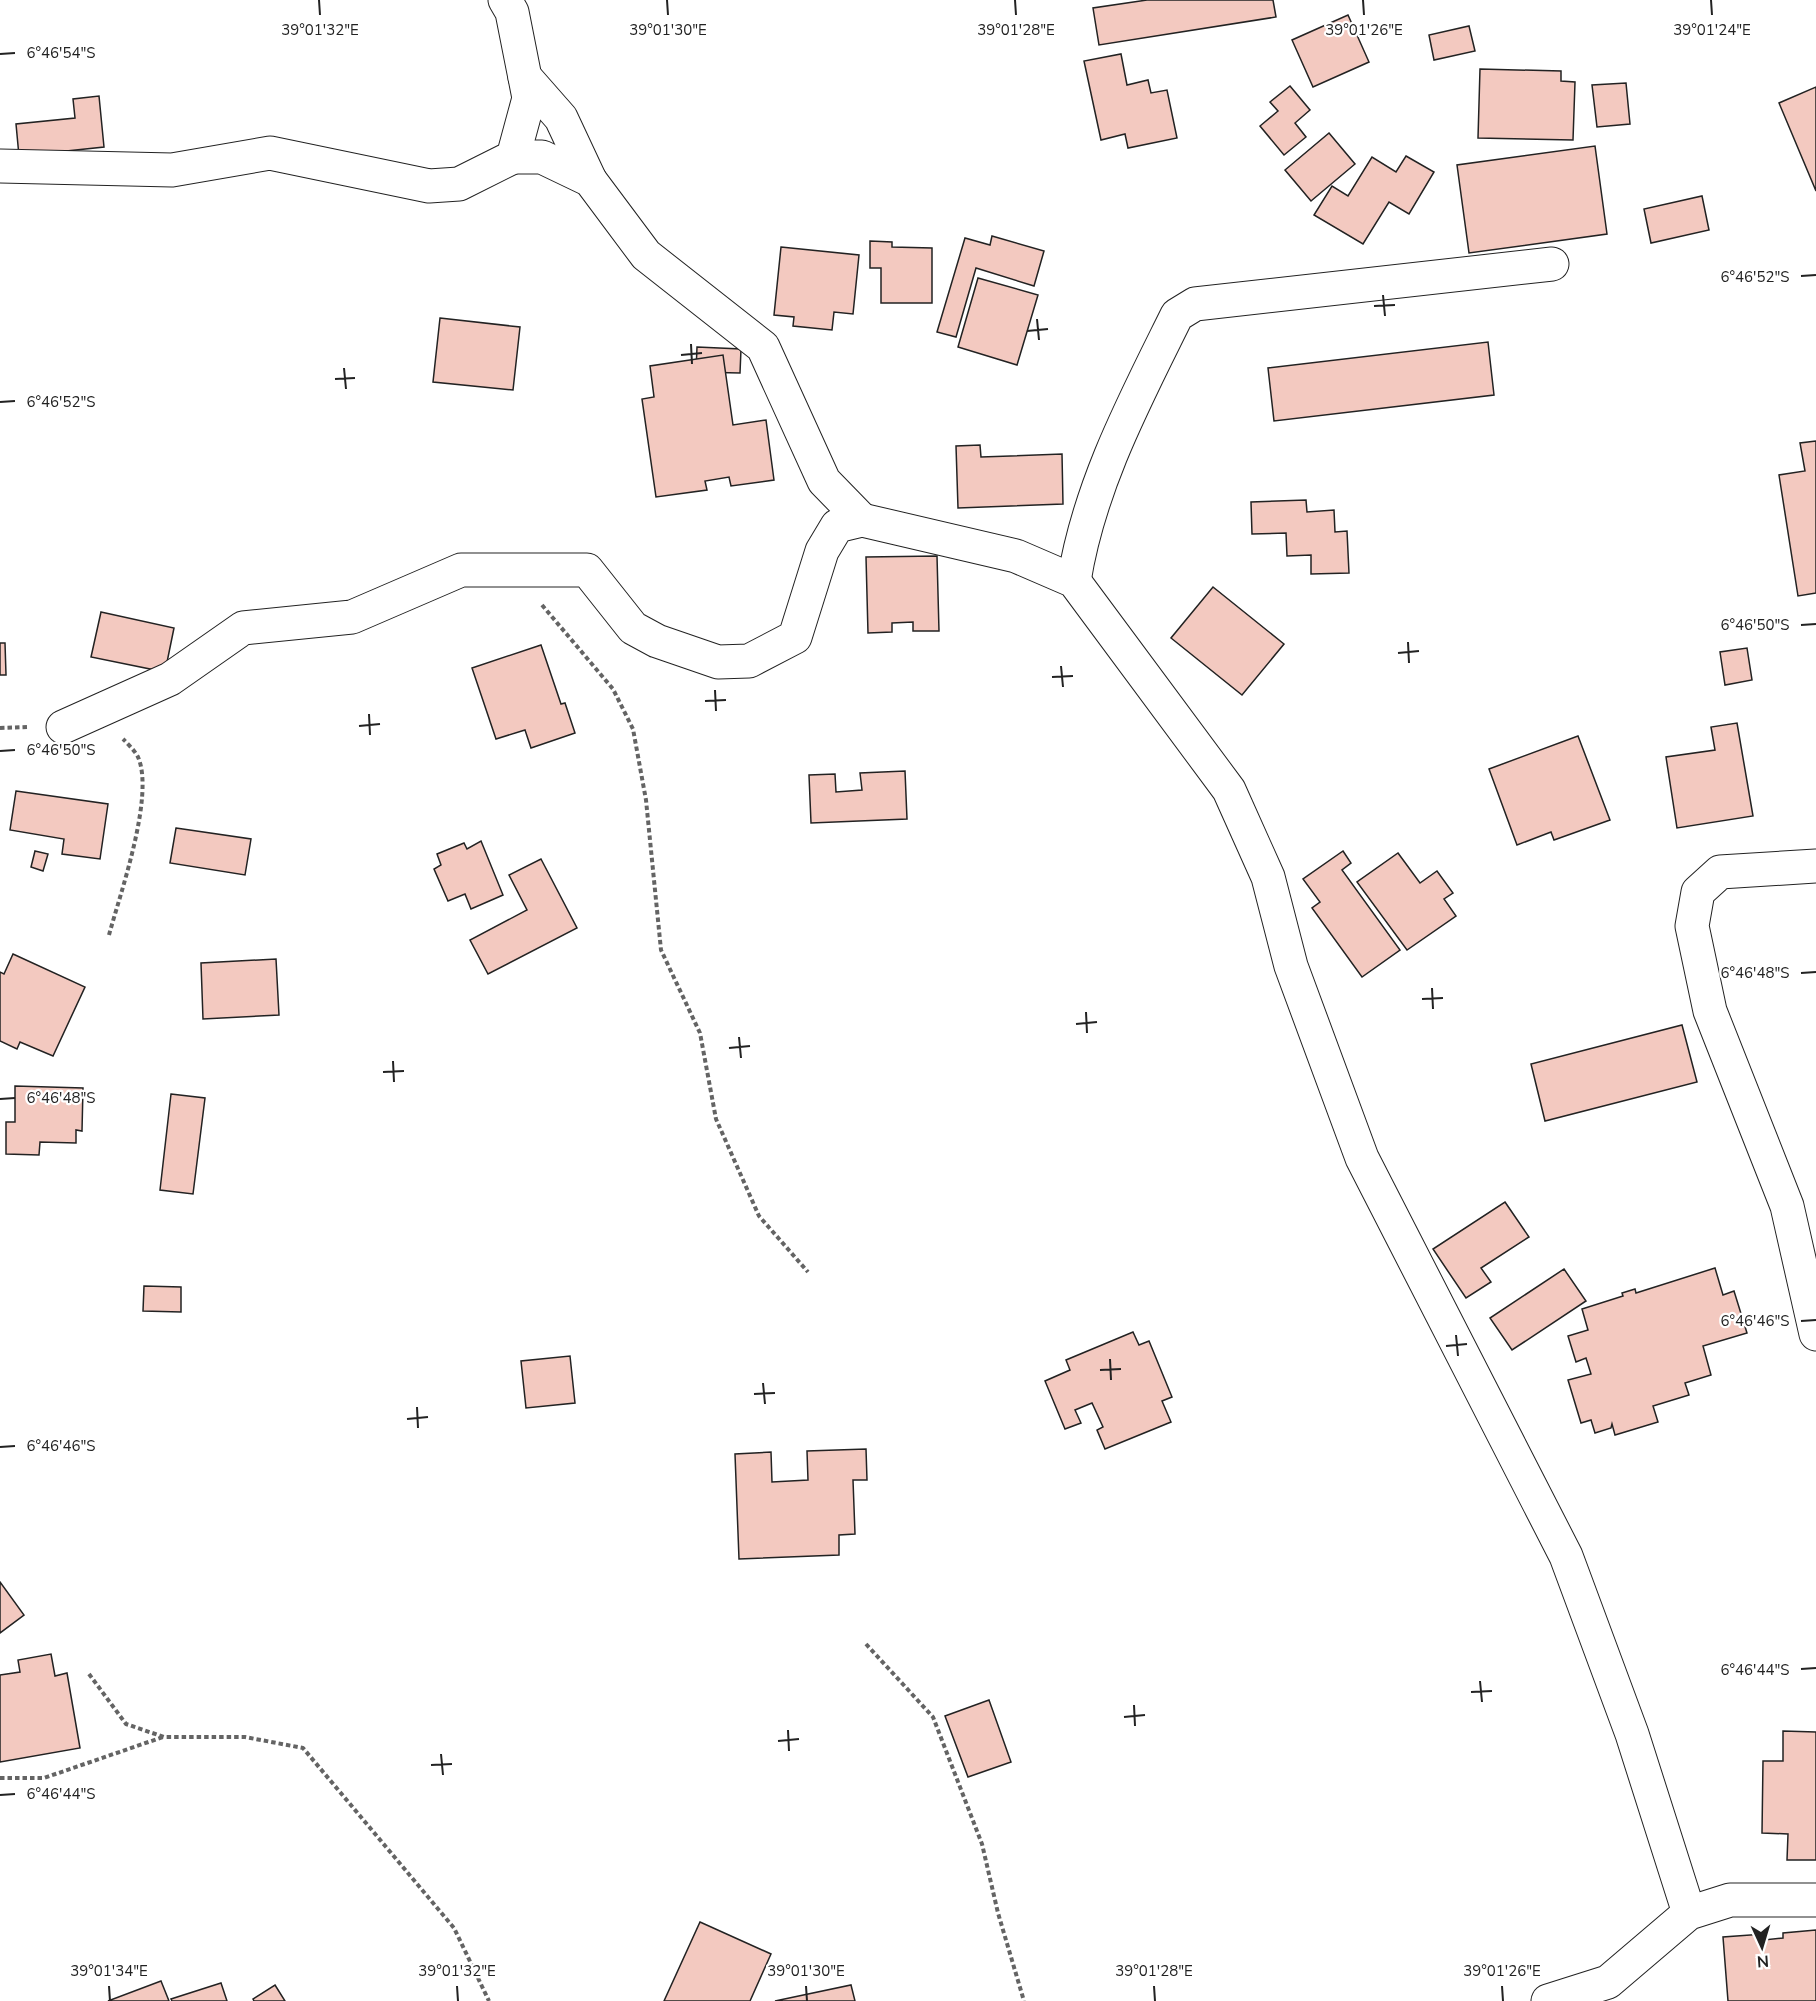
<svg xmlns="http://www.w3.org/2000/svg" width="1816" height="2001" font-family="'Nunito Sans',sans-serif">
  <rect width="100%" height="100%" fill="#fff"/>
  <g fill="#f3c9c0" stroke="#222" stroke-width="1.5">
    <path d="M1147,0H1273L1276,17L1099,45L1093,8Z"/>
    <path d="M1348,15L1369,62L1313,87L1292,40Z"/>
    <path d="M1469,26L1475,51L1434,60L1429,35Z"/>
    <path d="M1121,54L1127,85L1148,80L1151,93L1167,90L1177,138L1128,148L1125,134L1101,140L1084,61Z"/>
    <path d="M1480,69L1561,71V81L1575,82L1573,140L1478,138Z"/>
    <path d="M1626,83L1630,124L1597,127L1592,85Z"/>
    <path d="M1290,86L1310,110L1295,123L1306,137L1284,155L1260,126L1278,111L1270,102Z"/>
    <path d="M1816,87V191L1779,103Z"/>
    <path d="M99,96L104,147L19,156L16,124L75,118L73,99Z"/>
    <path d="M1329,133L1355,164L1311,201L1285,170Z"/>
    <path d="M1595,146L1607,234L1469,253L1457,165Z"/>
    <path d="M1406,156L1434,172L1409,214L1389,202L1363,244L1314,215L1332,186L1348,196L1372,157L1396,172Z"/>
    <path d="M1702,196L1709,230L1651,243L1644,209Z"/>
    <path d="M992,236L1044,251L1034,286L976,268L956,337L937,332L965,238L990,245Z"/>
    <path d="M870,241L892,242V247L932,248V303H881V268H870Z"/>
    <path d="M781,247L859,255L853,314L834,312L832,330L793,326L794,317L774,315Z"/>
    <path d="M978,278L1038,295L1017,365L958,347Z"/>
    <path d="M440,318L520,327L513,390L433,382Z"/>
    <path d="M1488,342L1494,395L1274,421L1268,368Z"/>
    <path d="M697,347L741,349L740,373L696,372Z"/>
    <path d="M723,355L733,425L766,420L774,480L731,486L729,477L705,481L707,490L656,497L642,399L654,397L650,366Z"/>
    <path d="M1816,441V593L1798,596L1779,475L1805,471L1800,443Z"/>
    <path d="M980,445L981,457L1062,454L1063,504L958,508L956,446Z"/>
    <path d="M1306,500L1307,512L1334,510L1335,532L1347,531L1349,573L1311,574V555L1287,556L1286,533L1252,534L1251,502Z"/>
    <path d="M937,556L939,631H913V622L892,623V632L868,633L866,557Z"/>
    <path d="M1213,587L1284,644L1242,695L1171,638Z"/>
    <path d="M101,612L174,628L165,672L91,657Z"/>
    <path d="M0,643H5L6,675H0Z"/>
    <path d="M541,645L561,704L565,703L575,733L531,748L525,730L496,739L472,668Z"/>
    <path d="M1747,648L1752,680L1725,685L1720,652Z"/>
    <path d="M1737,723L1753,816L1677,828L1666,757L1715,750L1711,727Z"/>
    <path d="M1578,736L1610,820L1554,840L1551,832L1517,845L1489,769Z"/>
    <path d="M905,771L907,819L811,823L809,775L835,774L836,792L862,790L860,773Z"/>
    <path d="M16,791L108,804L100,859L62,854L64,839L10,830Z"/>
    <path d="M176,828L251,839L245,875L170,863Z"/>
    <path d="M481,841L503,895L471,909L465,894L448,901L434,869L441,865L437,854L464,843L467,849Z"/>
    <path d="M35,851L48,854L43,871L31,867Z"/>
    <path d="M1343,851L1351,863L1342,870L1400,950L1362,977L1312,908L1320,902L1303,879Z"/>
    <path d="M1398,853L1420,883L1437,871L1453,893L1444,899L1456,916L1407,950L1357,882Z"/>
    <path d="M541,859L577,928L488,974L470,940L527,910L509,875Z"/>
    <path d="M13,954L85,987L53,1056L20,1042L17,1049L0,1041V972L4,974Z"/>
    <path d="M276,959L279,1015L203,1019L201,963Z"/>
    <path d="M1682,1025L1697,1082L1545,1121L1531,1064Z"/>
    <path d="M15,1086L83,1088L82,1131L76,1130V1143L40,1142L39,1155L6,1154V1122H15Z"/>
    <path d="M171,1094L205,1098L193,1194L160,1190Z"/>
    <path d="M1505,1202L1529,1237L1481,1268L1491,1282L1466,1298L1433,1249Z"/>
    <path d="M1715,1268L1723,1295L1734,1291L1747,1333L1703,1346L1711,1375L1685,1383L1689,1395L1653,1406L1658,1422L1615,1435L1612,1424L1611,1428L1595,1433L1591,1420L1581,1423L1568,1380L1591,1374L1586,1358L1576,1362L1568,1336L1588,1330L1582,1309L1623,1296L1622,1293L1635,1289L1636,1293Z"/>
    <path d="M1564,1269L1586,1301L1512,1350L1490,1318Z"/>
    <path d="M144,1286L181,1287V1312L143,1311Z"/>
    <path d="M1133,1332L1139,1345L1149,1341L1172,1397L1162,1401L1171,1422L1105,1449L1097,1430L1103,1427L1092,1403L1075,1410L1081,1423L1065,1429L1045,1381L1070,1370L1066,1360Z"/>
    <path d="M570,1356L575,1403L526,1408L521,1361Z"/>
    <path d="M866,1449L867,1480H853L855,1534L839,1535V1555L739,1559L735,1454L771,1452L772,1482L808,1480L807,1451Z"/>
    <path d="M0,1582L24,1615L0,1633Z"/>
    <path d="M51,1654L55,1676L67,1673L80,1748L0,1762V1675L20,1672L18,1660Z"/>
    <path d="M989,1700L1011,1762L968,1777L945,1716Z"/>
    <path d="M1783,1731L1816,1732V1860H1787L1788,1834L1762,1833L1763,1761H1783Z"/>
    <path d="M700,1922L771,1954L750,2001H664Z"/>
    <path d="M1816,1930V2001H1728L1723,1937L1764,1934V1940L1783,1938V1933Z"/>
    <path d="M161,1981L169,2001H108Z"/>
    <path d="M221,1983L227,2001H172L171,1999Z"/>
    <path d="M275,1985L285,2001H254L253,1999Z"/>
    <path d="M851,1985L855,2001H775Z"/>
  </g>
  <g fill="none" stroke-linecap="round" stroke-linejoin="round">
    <g stroke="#222" stroke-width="35">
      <g id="minor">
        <path d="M525,77L561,118L590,180"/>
        <path d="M513,157H542L590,180L646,255L763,347L824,481L862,520"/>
        <path d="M0,166L172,170L270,153L429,186L459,184L513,157L529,98L512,12L505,0"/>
        <path d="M1074,581C1089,486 1135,400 1177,315L1195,304L1552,264"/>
        <path d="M63,727L170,679L243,628L352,617L461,570H587L633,628L657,641L718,662L749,661L795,637L822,551L837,526L862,520L1016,556L1074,581L1229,790L1268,877L1291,966L1362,1158L1566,1556L1632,1734L1689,1913"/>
        <path d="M1816,866L1720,872L1698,892L1692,926L1710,1011L1787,1206L1816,1334"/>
        <path d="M1548,2001L1608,1982L1689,1913L1730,1900H1816"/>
      </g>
    </g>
    <g stroke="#646464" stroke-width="4" stroke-dasharray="4.5 3" stroke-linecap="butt">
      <path d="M542,605L613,689L633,729L646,800L661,950L700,1033L716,1119L759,1216L808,1272"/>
      <path d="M0,728L28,727"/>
      <path d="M109,935C120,894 155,796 138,757C135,751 128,744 123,739"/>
      <path d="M866,1644L933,1717L982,1844L998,1913L1024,2001"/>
      <path d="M89,1674L126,1724L164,1737H245L303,1748L454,1928L489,2001"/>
      <path d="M0,1778H44L163,1737"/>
    </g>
    <use href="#minor" stroke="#fff" stroke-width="33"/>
  </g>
  <path fill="none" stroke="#222" stroke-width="2" d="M319,0L320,15M667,0L668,15M1015,0L1016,15M1363,0L1364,15M1711,0L1712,15M0,54L15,53M1801,276L1816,275M1383,295L1385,316M1374,306L1395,305M1037,319L1039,340M1027,331L1048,329M691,344L692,364M681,355L702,353M344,368L346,389M335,379L355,378M0,402L15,401M1801,625L1816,624M1408,642L1409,663M1398,653L1419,651M1061,666L1063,687M1052,677L1073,676M715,690L716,711M705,701L726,700M369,714L370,735M359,726L380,724M0,751L15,750M1801,973L1816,972M1432,988L1433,1009M1422,999L1443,998M1086,1012L1087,1033M1076,1024L1097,1022M739,1037L741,1058M729,1048L750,1046M393,1061L394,1082M383,1072L404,1071M0,1099L15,1098M1801,1321L1816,1320M1456,1335L1458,1356M1446,1346L1467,1344M1110,1359L1111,1380M1100,1370L1121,1369M763,1383L765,1404M754,1394L775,1393M417,1407L418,1428M407,1419L428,1417M0,1447L15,1446M1801,1669L1816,1668M1480,1681L1482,1702M1471,1692L1492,1691M1134,1705L1135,1726M1124,1717L1145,1715M788,1730L789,1751M778,1741L799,1739M441,1754L443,1775M431,1765L452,1764M0,1795L15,1794M109,1986L110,2001M457,1986L458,2001M806,1986L807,2001M1154,1986L1155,2001M1502,1986L1503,2001"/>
  <g font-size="15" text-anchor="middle" fill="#222" stroke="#fff" stroke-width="4.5" stroke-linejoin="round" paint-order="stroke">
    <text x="320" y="35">39°01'32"E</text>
    <text x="668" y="35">39°01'30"E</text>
    <text x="1016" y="35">39°01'28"E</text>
    <text x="1364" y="35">39°01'26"E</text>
    <text x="1712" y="35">39°01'24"E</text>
    <text x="61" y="58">6°46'54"S</text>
    <text x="1755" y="282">6°46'52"S</text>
    <text x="61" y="407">6°46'52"S</text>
    <text x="1755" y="630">6°46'50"S</text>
    <text x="61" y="755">6°46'50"S</text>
    <text x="1755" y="978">6°46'48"S</text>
    <text x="61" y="1103">6°46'48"S</text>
    <text x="1755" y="1326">6°46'46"S</text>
    <text x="61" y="1451">6°46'46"S</text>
    <text x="1755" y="1675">6°46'44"S</text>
    <text x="61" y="1799">6°46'44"S</text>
    <text x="109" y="1976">39°01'34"E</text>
    <text x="457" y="1976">39°01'32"E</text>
    <text x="806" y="1976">39°01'30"E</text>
    <text x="1154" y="1976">39°01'28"E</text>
    <text x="1502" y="1976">39°01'26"E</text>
  </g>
  <g transform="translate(1762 1947) rotate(176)" stroke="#ffffff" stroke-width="4.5" paint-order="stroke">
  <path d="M0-4.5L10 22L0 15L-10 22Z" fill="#222222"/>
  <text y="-9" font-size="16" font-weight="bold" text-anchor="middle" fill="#222222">N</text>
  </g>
</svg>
